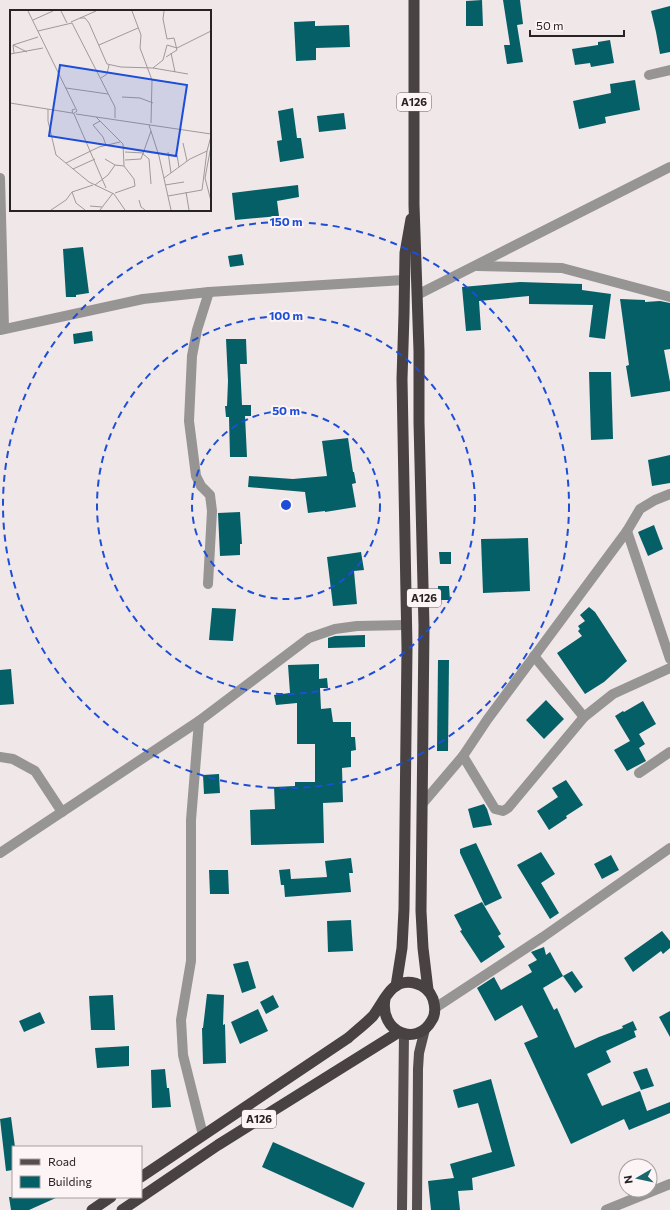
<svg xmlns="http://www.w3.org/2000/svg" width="670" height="1210" font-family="Commissioner,sans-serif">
  <rect width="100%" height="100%" fill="#f0e7e8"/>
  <g fill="#055f66">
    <path d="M482,0L483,26H466V1Z"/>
    <path d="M503,0H520L523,24L517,25L523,62L507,64L504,45H510Z"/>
    <path d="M670,6V52L660,54L656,32L651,11Z"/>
    <path d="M315,21V26L349,25L350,47L316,48V60L296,61L294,22Z"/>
    <path d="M610,40L614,63L591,67L590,63L575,65L572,49L598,45V42Z"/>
    <path d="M635,80L640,110L605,117L606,123L579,129L573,101L611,93L610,84Z"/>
    <path d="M293,108L297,138H301L304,158L280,162L277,141L282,140L278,111Z"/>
    <path d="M344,113L346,129L319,132L317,116Z"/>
    <path d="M298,185L299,197L277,201L279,216L235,220L232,193Z"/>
    <path d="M83,247L89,293L76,295V297H66L63,249Z"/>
    <path d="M242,254L244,265L230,267L228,256Z"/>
    <path d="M520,282L582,284V290L611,294L605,339L589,337L593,305L529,304V296L479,301L481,330L466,331L462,287Z"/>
    <path d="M620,299L645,300V302L660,301L670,303V349L664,350L670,382V391L631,397L626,366L629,365Z"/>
    <path d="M92,331L93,341L74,344L73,334Z"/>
    <path d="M226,339H246L247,364H240L242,405H251V416H245L247,457H230L229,417H226L225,406H227L228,381Z"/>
    <path d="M589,372H611L613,439L591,440Z"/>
    <path d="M348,438L353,472H354L356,483L352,484L356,507L325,512V511L308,513L305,492L248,487L249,476L293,479L327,476L322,441Z"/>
    <path d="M670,455V483L652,486L648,460Z"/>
    <path d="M240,512L242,544H240V555L220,556L218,513Z"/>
    <path d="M654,525L663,549L648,556L638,532Z"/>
    <path d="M528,538L530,591L483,593L481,539Z"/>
    <path d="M361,552L364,570L354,571L357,604L333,606L327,557Z"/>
    <path d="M439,552H451V564H440Z"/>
    <path d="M438,586H449L450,600H438Z"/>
    <path d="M589,607L595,612L627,661L604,682L585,694L557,653L582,636L578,631L580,629L578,626L585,621L580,615Z"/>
    <path d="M212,608L236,609L233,641L209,640Z"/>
    <path d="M365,635V647L328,648V638L335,636Z"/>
    <path d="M438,660H449L448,751H437Z"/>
    <path d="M319,664V679L327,678L328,688H320L321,709L331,708L333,722H351V737H355L356,750L351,751V767L342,768L343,802L323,803L324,843L251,845L250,810L275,809L274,787L295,786V782H315V744H297V703L276,705L274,695L290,693L288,665Z"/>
    <path d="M11,669L14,704L0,705V670Z"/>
    <path d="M546,700L564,719L544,739L526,720Z"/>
    <path d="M643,701L656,724L639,734L645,744L639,748L646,761L627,771L614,750L630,741L615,716L623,711L624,712Z"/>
    <path d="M219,774L220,793L204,794L203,775Z"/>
    <path d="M566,780L583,805L566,816L567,818L549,830L537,811L558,797L552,788Z"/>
    <path d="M484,804L487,809L492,825L473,828L468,809Z"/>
    <path d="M476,843L502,898L485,906L460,853V849Z"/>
    <path d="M541,852L555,874L541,883L559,913L550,919L517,865Z"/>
    <path d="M611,855L619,870L602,879L594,864Z"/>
    <path d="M351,858L353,873H349L351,892L285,897L284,885H281L279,870L290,869L291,879L327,877L325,861Z"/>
    <path d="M209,870H228L229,894H210Z"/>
    <path d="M482,902L501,934L498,936L505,947L481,963L460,931L462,930L454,915Z"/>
    <path d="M351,920L353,951L328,952L327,921Z"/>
    <path d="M662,931L670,941V948L663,954L661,951L633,972L624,958Z"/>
    <path d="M544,947L546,955L550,952L563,976L543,988L554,1010L557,1008L575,1048L599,1037L623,1028L622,1026L633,1021L637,1030L634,1031L636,1037L606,1051L611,1062L587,1074L602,1106L640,1091L647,1111L670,1102V1113L629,1130L624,1119L571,1144L524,1043L538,1037L522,1005L495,1021L477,988L494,977L501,990L532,972L528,965L537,960L531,952Z"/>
    <path d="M248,961L256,988L242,993L233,964Z"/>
    <path d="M572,971L583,987L575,993L563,976Z"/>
    <path d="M207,994L224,995L223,1025L225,1024L226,1063L203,1064L202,1028H203Z"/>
    <path d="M113,995L115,1030H91L89,996Z"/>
    <path d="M273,995L279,1007L266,1014L260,1002Z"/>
    <path d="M258,1009L268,1031L240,1044L231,1022Z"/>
    <path d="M670,1011V1037L659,1017Z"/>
    <path d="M40,1012L45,1023L24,1032L19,1021Z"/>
    <path d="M129,1046V1066L97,1068L95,1048Z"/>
    <path d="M647,1068L654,1086L641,1090L633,1072Z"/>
    <path d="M165,1069L167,1088H169L171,1107L152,1108L151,1070Z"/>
    <path d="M491,1079L515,1166L472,1178L473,1190L458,1191L460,1210H431L428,1181L454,1178L450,1164L492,1152L478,1103L458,1108L453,1090Z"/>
    <path d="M11,1117L15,1147H13V1170L6,1171L0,1119Z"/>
    <path d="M273,1142L365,1183L353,1208L262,1167Z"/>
    <path d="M9,1197H58L29,1210H11Z"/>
  </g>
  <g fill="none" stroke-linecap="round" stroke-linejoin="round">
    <g stroke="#979494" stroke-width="10">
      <path d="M649,75L670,70"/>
      <path d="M0,178L4,328"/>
      <path d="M477,266L562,268L670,297"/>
      <path d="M417,295L670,167"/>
      <path d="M0,330L143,299L209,292L404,280"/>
      <path d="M627,531L670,659"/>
      <path d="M208,584L212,511L210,495L201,486L196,476L189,421L192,356L197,330L209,292"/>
      <path d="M534,656L584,717"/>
      <path d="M199,721L191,820V961L181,1020L183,1055L203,1135"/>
      <path d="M463,756L495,809L503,811L508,808L584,717L613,694L670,668"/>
      <path d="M0,757L13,759L35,771L62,812"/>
      <path d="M639,773L670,752"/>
      <path d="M423,803L463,756L487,720L627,531L640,509L655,500L670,494"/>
      <path d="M0,853L199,721L309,638L335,629L357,626L407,625"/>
      <path d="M435,1008L543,937L670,848"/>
      <path d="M606,1210L670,1184"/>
    </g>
    <g stroke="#544e4f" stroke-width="10">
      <path d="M402,1210L404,1033"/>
      <path d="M417,1210L418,1069L419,1053L425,1029"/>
    </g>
    <g stroke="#484243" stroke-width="11">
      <path d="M414,0V205L419,351V422L424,626L421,911L423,948L428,990"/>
      <path d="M396,986L402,948L404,909L407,648L402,379L404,314L405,253L411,219"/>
      <path d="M141,1177L348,1038C356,1031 365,1024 373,1016C379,1008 386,994 393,988C406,977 427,983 433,999C435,1006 436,1014 432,1020C417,1048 379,1032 385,999"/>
      <path d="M92,1210L111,1197"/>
      <path d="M122,1210L218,1145L399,1032"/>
    </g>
  </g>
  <g fill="none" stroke="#1d4ed8" stroke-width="2" stroke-dasharray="7 5">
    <circle cx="286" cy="505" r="94"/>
    <circle cx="286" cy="505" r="189"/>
    <circle cx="286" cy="505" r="283"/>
  </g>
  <g text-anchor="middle" stroke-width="4" stroke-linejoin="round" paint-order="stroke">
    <g fill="#fdf4f5" stroke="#676263" stroke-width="1">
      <rect x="397" y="93" width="34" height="18" rx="3"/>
      <rect x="407" y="589" width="34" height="18" rx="3"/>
      <rect x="242" y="1110" width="34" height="18" rx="3"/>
    </g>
    <g font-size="11" font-weight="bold" fill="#272324">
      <text x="414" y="106">A126</text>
      <text x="424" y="602">A126</text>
      <text x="259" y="1123">A126</text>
    </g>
  </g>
  <g transform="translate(10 10)">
    <rect width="201" height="201" fill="#f0e7e8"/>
    <path fill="none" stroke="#a0999a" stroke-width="1" d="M18,1L67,101L63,104L62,100L65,99M51,1L57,13M122,1L131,25L130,38L142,70L141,113M154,1L153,9L157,29L164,28L167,40L156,47M70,8H75L79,13L97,54L111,57L143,58L153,50L157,35L167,38L201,21M23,10L43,1M61,12L86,1M28,21L62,13L105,97V108M3,35L17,42M89,35L128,18M4,43L3,35L28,27M161,43L165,62M0,44L33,38M143,58L178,64M91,68L97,64L99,55M142,70L166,73M56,78L98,84M112,87L130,88L143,93M0,93L62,103M38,99V111L46,145L79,172L104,184L115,200M64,104L96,178M66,104L201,124M86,107L113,134L114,156L124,169L125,176L105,183M90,111L83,115L93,127L96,135M139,115L149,146L161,200M173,133L177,151M201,136L195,168L201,191M115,142L134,143M158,142L161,163M133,144L139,149L141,174M167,145L169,157M95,149L105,155L114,156M115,150L131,149L141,121M56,153L89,137L110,132M63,159L85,149M154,168L180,149L197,141L201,126M85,175L98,165L105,155M155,175L174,172M176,182L179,200M158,186L192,180L197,141M129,190L131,197L135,200M80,196L92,197M41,200L56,190L62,182M75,200L66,193L62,182L83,175M90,200L103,183"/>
    <path fill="#1d4ed8" fill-opacity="0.15" stroke="#1d4ed8" stroke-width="2" d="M50,55L177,75L166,146L39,126Z"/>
    <rect width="201" height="201" fill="none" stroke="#272324" stroke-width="2"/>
  </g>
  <circle cx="286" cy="505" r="6" fill="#1d4ed8" stroke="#fdf4f5" stroke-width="2"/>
  <g font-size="12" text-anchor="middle" font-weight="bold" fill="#1d4ed8" stroke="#fdf4f5" stroke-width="4" stroke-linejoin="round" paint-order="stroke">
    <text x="286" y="226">150 m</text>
    <text x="286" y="320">100 m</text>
    <text x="286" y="415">50 m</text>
  </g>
  <rect x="12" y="1146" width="130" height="52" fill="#fdf4f5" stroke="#a7a0a1"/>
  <rect x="20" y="1159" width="20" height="6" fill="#544e4f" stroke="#a7a0a1"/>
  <text x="48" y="1166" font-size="12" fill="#272324">Road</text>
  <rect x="20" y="1176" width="20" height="12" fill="#055f66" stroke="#a7a0a1"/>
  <text x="48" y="1186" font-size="12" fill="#272324">Building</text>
  <g transform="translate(638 1178) rotate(261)"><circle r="19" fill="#fdf4f5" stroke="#a7a0a1"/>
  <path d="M0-3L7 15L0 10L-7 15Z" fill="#19666d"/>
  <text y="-6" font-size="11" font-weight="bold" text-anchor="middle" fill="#272324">N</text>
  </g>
  <path d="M530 30v6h94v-6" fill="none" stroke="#272324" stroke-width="2"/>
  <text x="536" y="30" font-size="12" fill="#272324" stroke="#fdf4f5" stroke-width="3" paint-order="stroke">50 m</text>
</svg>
